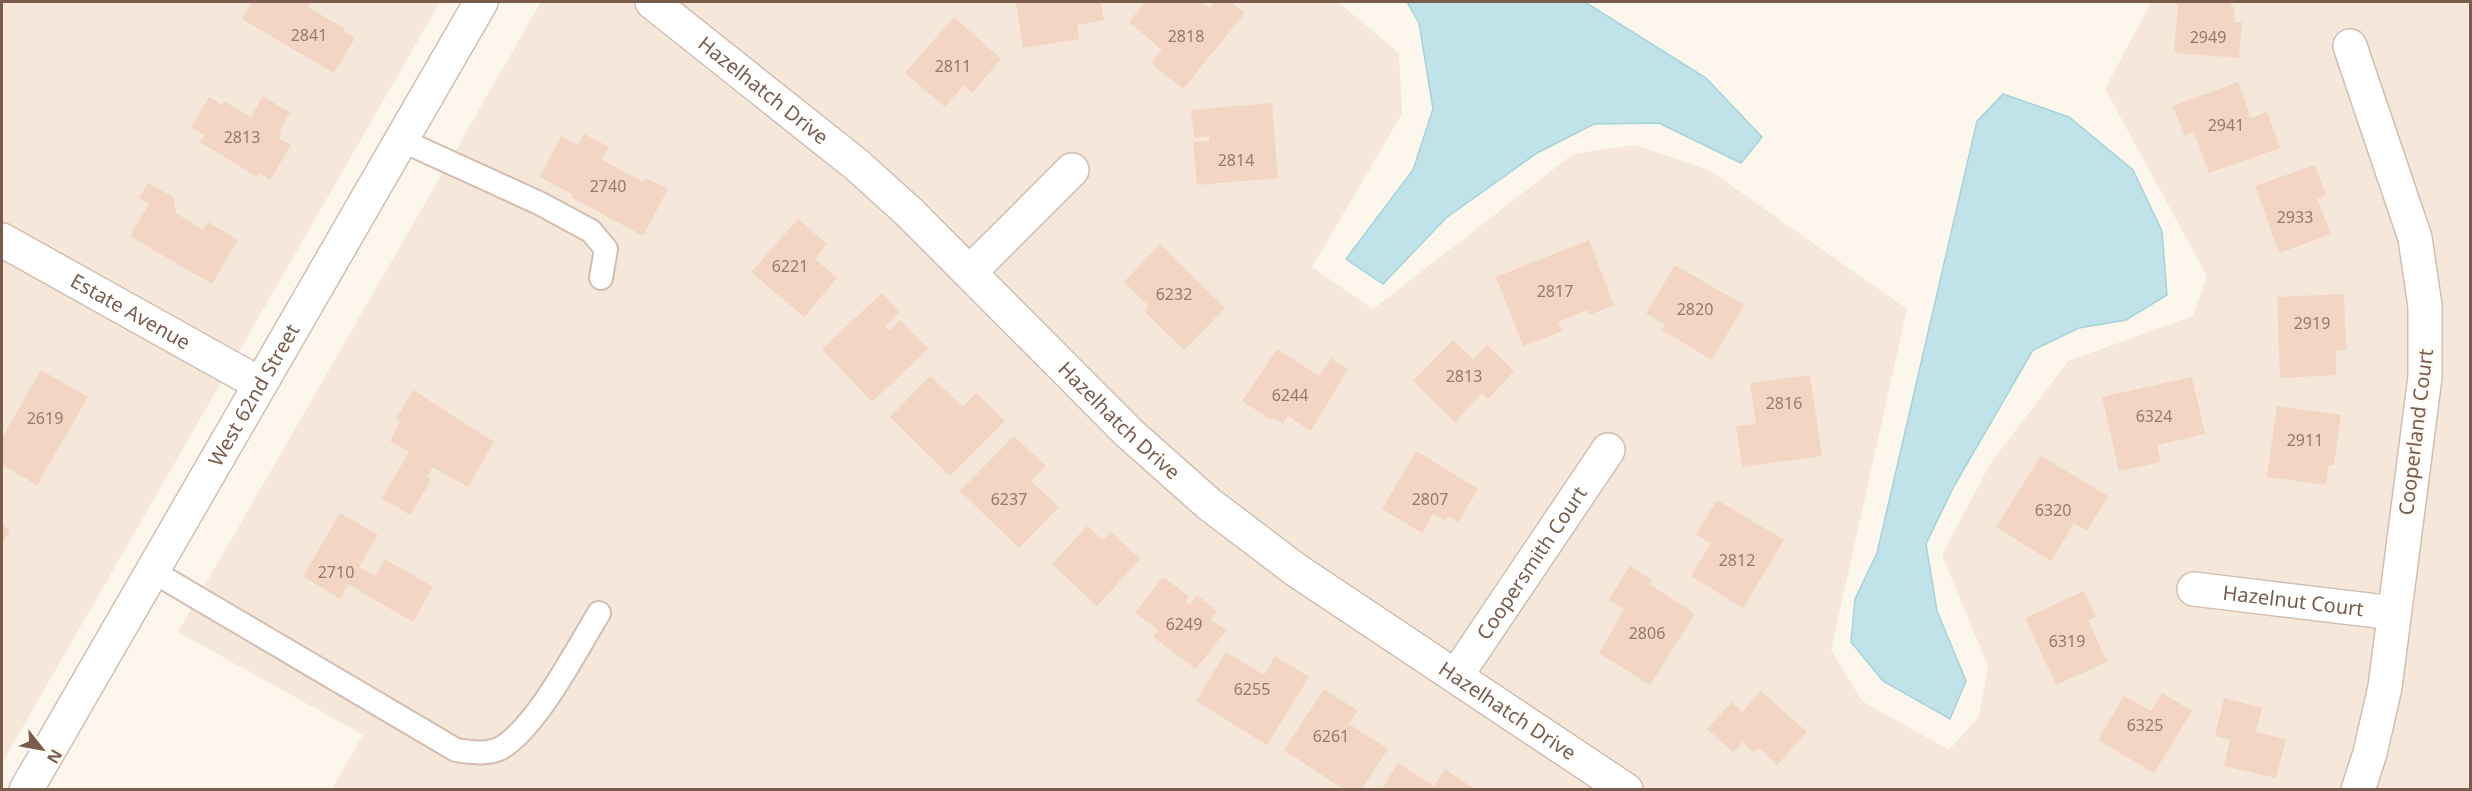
<svg xmlns="http://www.w3.org/2000/svg" width="2472" height="791" font-family="'Noto Sans',sans-serif">
  <rect width="100%" height="100%" fill="#fdf6ec"/>
  <g fill="#f5e8da">
    <path d="M2,2H440L2,763Z"/>
    <path d="M541,2H1338L1399,53L1402,114L1312,267L1373,309L1573,154L1635,145L1709,170L1907,309L1831,650L1862,701L1949,750L1979,717L1988,666L1942,555L1990,464L2068,361L2193,316L2207,276L2105,89L2151,2H2470V789H332L363,735L178,632Z"/>
  </g>
  <g fill="#bfe3e8" stroke="#a5d3da" stroke-width="1.5">
    <path d="M1407,2H1585L1706,78L1762,137L1741,163L1659,123L1594,124L1537,153L1446,218L1383,284L1346,259L1413,170L1433,109L1419,23Z"/>
    <path d="M2003,94L2069,117L2133,170L2162,231L2167,295L2126,320L2079,328L2033,350L1954,486L1926,544L1937,611L1966,681L1950,719L1883,681L1851,642L1855,599L1877,553L1977,121Z"/>
  </g>
  <g fill="#f3d5c3">
    <path d="M252,2H311L308,7L345,29L343,31L355,38L334,73L242,19Z"/>
    <path d="M1016,2H1101L1104,20L1077,25L1079,39L1023,48Z"/>
    <path d="M1145,2H1201L1209,8L1214,2H1231L1245,13L1183,89L1151,63L1162,50L1129,22Z"/>
    <path d="M2178,2H2231V7H2235L2234,22H2242L2239,58L2174,53Z"/>
    <path d="M954,17L1001,59L972,93L964,85L945,107L905,73Z"/>
    <path d="M2238,82L2251,118L2267,112L2280,148L2209,173L2194,132L2184,135L2173,106Z"/>
    <path d="M263,96L290,113L279,132L282,134L279,138L291,145L270,180L259,173L257,177L200,142L204,135L191,127L209,97L222,105L224,101L251,117Z"/>
    <path d="M1272,103L1278,178L1197,185L1193,142L1209,141V136L1194,138L1191,110Z"/>
    <path d="M584,134L609,147L602,160L643,182L646,178L668,189L643,236L571,197L572,194L540,177L561,136L578,145Z"/>
    <path d="M2315,165L2326,195L2317,199L2331,234L2279,253L2255,186Z"/>
    <path d="M148,183L173,197L176,213L203,230L208,222L238,240L212,284L130,236L149,204L139,198Z"/>
    <path d="M798,219L827,244L815,259L837,278L804,317L751,272Z"/>
    <path d="M1589,240L1614,305L1589,315L1588,310L1558,322L1562,331L1523,346L1496,277Z"/>
    <path d="M1160,244L1225,308L1184,350L1144,311L1149,306L1124,282Z"/>
    <path d="M1675,265L1744,305L1712,360L1662,330L1665,325L1646,313Z"/>
    <path d="M882,293L900,312L885,326L889,331L900,320L928,349L872,402L822,349Z"/>
    <path d="M2344,294L2346,350H2336V375L2280,378L2277,297Z"/>
    <path d="M1453,340L1473,359L1487,345L1514,371L1488,399L1482,393L1455,422L1413,381Z"/>
    <path d="M1277,349L1319,376L1331,358L1348,369L1311,431L1288,416L1283,424L1274,418L1272,420L1242,401Z"/>
    <path d="M41,370L88,397L37,485L2,465V438Z"/>
    <path d="M1810,375L1822,456L1742,467L1736,426L1756,424L1750,383Z"/>
    <path d="M930,376L963,407L976,393L1005,421L950,476L890,417Z"/>
    <path d="M2192,377L2205,434L2157,445L2161,462L2119,471L2102,397Z"/>
    <path d="M413,390L494,442L468,487L433,467L427,477L431,480L410,515L382,498L409,452L390,441L400,422L396,419Z"/>
    <path d="M2277,406L2341,415L2334,465H2329L2326,485L2267,477Z"/>
    <path d="M1014,436L1046,466L1031,481L1059,507L1019,548L960,491Z"/>
    <path d="M1416,451L1478,489L1458,522L1448,516L1445,521L1433,514L1422,533L1382,509Z"/>
    <path d="M2041,456L2108,496L2087,531L2074,523L2051,561L1996,527Z"/>
    <path d="M1717,500L1784,540L1743,608L1691,576L1711,543L1696,535Z"/>
    <path d="M340,513L378,535L359,567L375,576L385,559L433,587L413,622L348,584L340,599L303,576Z"/>
    <path d="M2,525L10,530L2,545Z"/>
    <path d="M1087,526L1103,540L1111,532L1140,559L1097,606L1052,564Z"/>
    <path d="M1630,566L1652,580L1649,584L1695,614L1650,685L1599,653L1624,610L1609,599Z"/>
    <path d="M1163,577L1189,596L1185,601L1190,605L1197,595L1217,611L1210,619L1226,630L1196,669L1153,637L1158,630L1135,613Z"/>
    <path d="M2084,591L2096,617L2088,620L2107,662L2056,685L2025,618Z"/>
    <path d="M1226,652L1264,675L1275,656L1309,677L1267,745L1196,701Z"/>
    <path d="M1324,689L1358,711L1349,724L1388,749L1361,790H1345L1284,750Z"/>
    <path d="M1761,691L1807,732L1777,765L1759,748L1754,753L1743,742L1733,752L1707,729L1732,702L1742,712Z"/>
    <path d="M2162,693L2192,711L2154,773L2098,740L2124,696L2151,711Z"/>
    <path d="M2224,698L2262,708L2256,732L2286,739L2276,778L2224,766L2230,740L2215,736Z"/>
    <path d="M1398,763L1434,786L1445,769L1476,790H1381Z"/>
  </g>
  <g fill="none" stroke-linecap="round" stroke-linejoin="round">
    <g stroke="#d1beb0" stroke-width="26">
      <g id="service">
        <path d="M401,140L539,203L591,231L606,249L601,278"/>
        <path d="M152,571L456,750C470,752 488,755 501,748C537,727 577,649 599,613"/>
      </g>
    </g>
    <g stroke="#d1beb0" stroke-width="36">
      <g id="minor">
        <path id="s1" d="M652,2L857,165L909,212L1129,433L1209,504L1296,570L1626,790"/>
        <path d="M2350,46L2415,238L2425,306V377L2385,687L2370,753L2358,790"/>
        <path id="s2" d="M2,240L260,384"/>
        <path d="M970,272L1072,170"/>
        <path id="s3" d="M2194,589L2394,613"/>
        <path id="s4" d="M1456,676L1608,450"/>
      </g>
    </g>
    <g stroke="#d1beb0" stroke-width="36">
      <g id="tertiary">
        <path id="s5" d="M26,790L481,2"/>
      </g>
    </g>
    <use href="#service" stroke="#fff" stroke-width="22"/>
    <use href="#minor" stroke="#fff" stroke-width="33"/>
    <use href="#tertiary" stroke="#fff" stroke-width="33"/>
  </g>
  <g text-anchor="middle" stroke-width="5" stroke-linejoin="round" paint-order="stroke">
    <g font-size="16" fill="#987a6a">
      <text x="309" y="41">2841</text>
      <text x="1186" y="42">2818</text>
      <text x="2208" y="43">2949</text>
      <text x="953" y="72">2811</text>
      <text x="2226" y="131">2941</text>
      <text x="242" y="143">2813</text>
      <text x="1236" y="166">2814</text>
      <text x="608" y="192">2740</text>
      <text x="2295" y="223">2933</text>
      <text x="790" y="272">6221</text>
      <text x="1555" y="297">2817</text>
      <text x="1174" y="300">6232</text>
      <text x="1695" y="315">2820</text>
      <text x="2312" y="329">2919</text>
      <text x="1464" y="382">2813</text>
      <text x="1290" y="401">6244</text>
      <text x="1784" y="409">2816</text>
      <text x="2154" y="422">6324</text>
      <text x="45" y="424">2619</text>
      <text x="2305" y="446">2911</text>
      <text x="1009" y="505">6237</text>
      <text x="1430" y="505">2807</text>
      <text x="2053" y="516">6320</text>
      <text x="1737" y="566">2812</text>
      <text x="336" y="578">2710</text>
      <text x="1184" y="630">6249</text>
      <text x="1647" y="639">2806</text>
      <text x="2067" y="647">6319</text>
      <text x="1252" y="695">6255</text>
      <text x="2145" y="731">6325</text>
      <text x="1331" y="742">6261</text>
    </g>
    <g font-size="20" fill="#7a5c4d" stroke="#fffaf3">
      <text dy="7" stroke="none"><textPath href="#s1" startOffset="142">Hazelhatch Drive</textPath></text>
      <text dy="7" stroke="none"><textPath href="#s2" startOffset="147">Estate Avenue</textPath></text>
      <text dy="7" stroke="none"><textPath href="#s5" startOffset="456">West 62nd Street</textPath></text>
      <text dy="7" stroke="none"><textPath href="#s1" startOffset="628">Hazelhatch Drive</textPath></text>
      <text transform="translate(2416 432) rotate(-83)" y="7">Cooperland Court</text>
      <text dy="7" stroke="none"><textPath href="#s4" startOffset="136">Coopersmith Court</textPath></text>
      <text dy="7" stroke="none"><textPath href="#s3" startOffset="100">Hazelnut Court</textPath></text>
      <text dy="7" stroke="none"><textPath href="#s1" startOffset="1114">Hazelhatch Drive</textPath></text>
    </g>
  </g>
  <rect width="2472" height="791" fill="none" stroke="#7a5c4d" stroke-width="6"/>
  <g transform="translate(42 749) rotate(121)" stroke="#fffaf3" stroke-width="4.5" paint-order="stroke">
  <path d="M0-4.5L10 22L0 15L-10 22Z" fill="#7a5c4d"/>
  <text y="-9" font-size="16" font-weight="bold" text-anchor="middle" fill="#7a5c4d">N</text>
  </g>
</svg>
